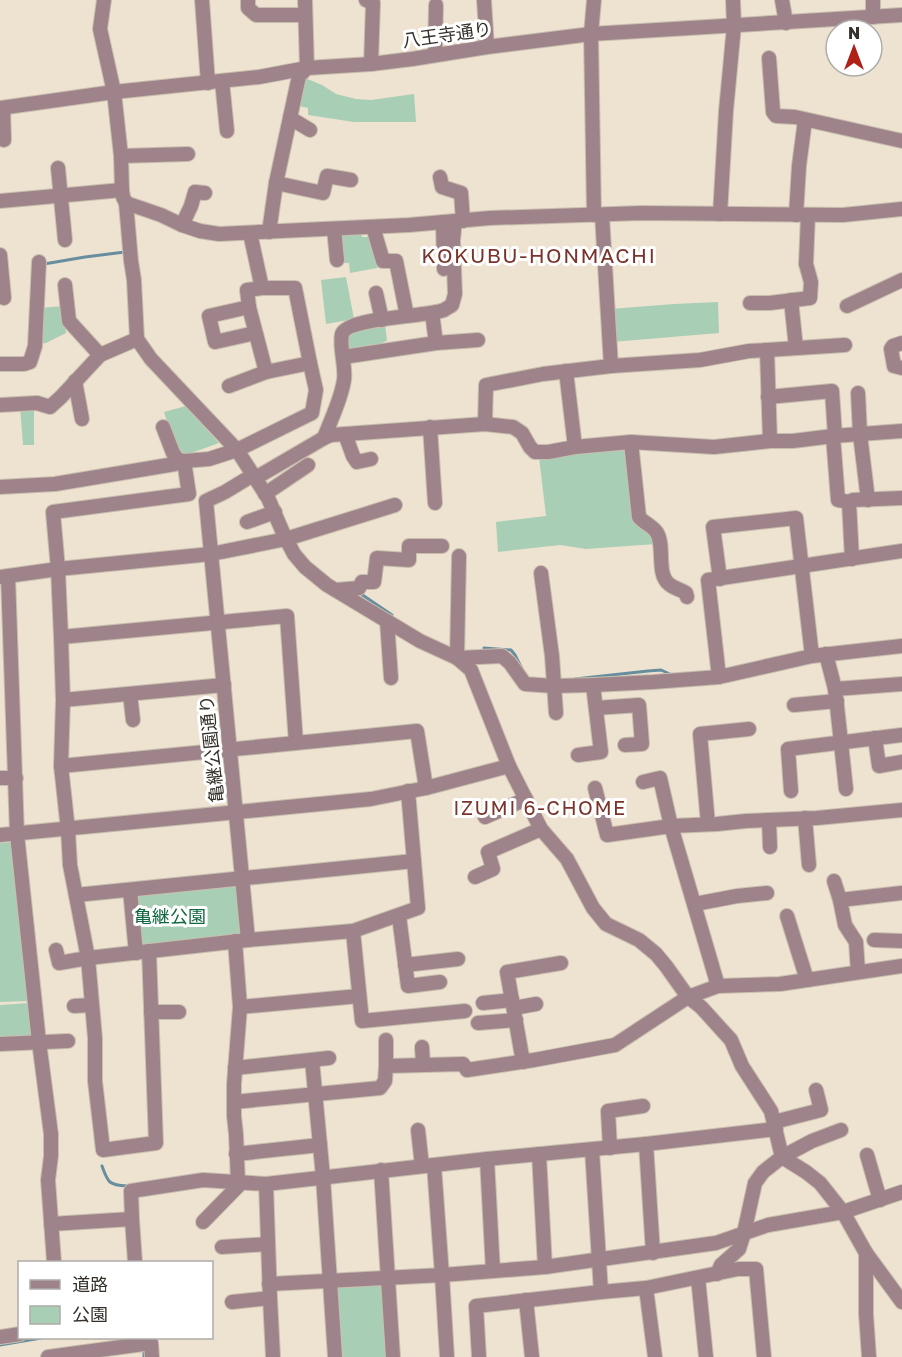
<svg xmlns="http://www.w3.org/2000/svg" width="902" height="1357" font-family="'Golos Text','Noto Sans JP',sans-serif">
  <rect width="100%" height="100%" fill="#eee2d0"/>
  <g fill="#a8cfb6">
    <path d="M305,78L322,85L336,94L356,99L371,100L414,94L416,122H354L308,115V108L299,106Z"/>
    <path d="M360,228L362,237H368L371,244L374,243L381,262L377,268L350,273L349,263H344L340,231Z"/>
    <path d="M346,277L354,319L326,324L321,280Z"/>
    <path d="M718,302L719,333L612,342L610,309L674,304Z"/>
    <path d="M63,306L66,333L46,343L40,344V308Z"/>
    <path d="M385,324L387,341L383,342L384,348L347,353L345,332Z"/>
    <path d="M34,404V445H23L20,406Z"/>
    <path d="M186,406L219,443L183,456L177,453L164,412Z"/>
    <path d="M625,447L633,517L637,525L651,534L656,544L586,549L560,545L498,552L496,522L546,516L539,457Z"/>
    <path d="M12,842L30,1001L0,1002V843Z"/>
    <path d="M240,881L245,938L138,950L134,892Z"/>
    <path d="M30,1003L32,1035L0,1037V1005Z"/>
    <path d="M384,1282L389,1357H337L331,1283Z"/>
  </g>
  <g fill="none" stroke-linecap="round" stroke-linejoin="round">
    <g stroke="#678e9f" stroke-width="3">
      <path d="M44,264L85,257L125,252"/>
      <path d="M361,594L392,615"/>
      <path d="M484,648L511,650L515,655L522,669"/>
      <path d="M575,679L648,671L661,670L672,675"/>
      <path d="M102,1166C108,1183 109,1185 127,1186L129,1188"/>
      <path d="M0,1345L41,1338"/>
      <path d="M144,1348V1357"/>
    </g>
    <g stroke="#c9beae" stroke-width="16">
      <g id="minor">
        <path d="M104,0L100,29L114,92L121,156L122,190L123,197L126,203L131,261L134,280L137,339L151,359L237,450L268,498L284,535L294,554L305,567L327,585L420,641L457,658L471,670L509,766L541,829L567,859L593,908L606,924L639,940L656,954L666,966L688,997L701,1007L731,1040L742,1066L771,1111L782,1157L806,1172L820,1183L843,1212L866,1253L902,1302"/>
        <path d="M202,0L208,83"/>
        <path d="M248,0V8L256,15H305"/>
        <path d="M366,0L373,3L371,64"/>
        <path d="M484,0L487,47"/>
        <path d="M782,0L786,23"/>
        <path d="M873,0V17"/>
        <path d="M435,55L436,5"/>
        <path d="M769,58L773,112L776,116L795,117L902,141"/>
        <path d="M222,81L227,131"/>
        <path d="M0,108L114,92L259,77L307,68L371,64L412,59L487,47L591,34L902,15"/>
        <path d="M3,108L4,140"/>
        <path d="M290,118L310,130"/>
        <path d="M121,156L188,154"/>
        <path d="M58,168L65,240"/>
        <path d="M440,177L442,187L461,193L463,221"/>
        <path d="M276,183L323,193L327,176L351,180"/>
        <path d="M0,201L122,190"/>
        <path d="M126,203L161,215L182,225L200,231L219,234L409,225L490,218L642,213L843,215L902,209"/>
        <path d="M720,214L726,111L734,26L733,0"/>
        <path d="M594,215L591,34L594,0"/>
        <path d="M602,215L611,366"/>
        <path d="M796,215L799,166L805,120"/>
        <path d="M443,222L444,269"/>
        <path d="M182,225L191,206L195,192L205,193"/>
        <path d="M373,227L383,261H396L407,316"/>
        <path d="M334,229L337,260"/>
        <path d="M269,232L276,183L299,76L307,68L305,0"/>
        <path d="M0,255L4,298"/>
        <path d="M65,285L69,321L100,355"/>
        <path d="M376,293L382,320"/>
        <path d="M791,300L796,348"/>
        <path d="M750,303H770L810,298L811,282L806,264L808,215"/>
        <path d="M847,306L902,280"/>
        <path d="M249,307L266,372"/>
        <path d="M432,313L436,343"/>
        <path d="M255,333L215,342L209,316L249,307L247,290L262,288"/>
        <path d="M902,343L893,346L891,349L894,366L902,368"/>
        <path d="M767,350L845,345"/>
        <path d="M343,357L436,343L478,340"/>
        <path d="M0,364H24L30,362L35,346L39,262"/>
        <path d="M566,371L575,447"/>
        <path d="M75,381L82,419"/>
        <path d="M229,386L266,372L310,363L295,288H262L250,233"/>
        <path d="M858,393L860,434L868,500"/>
        <path d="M768,397L832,391L835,436"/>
        <path d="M0,405L37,403L50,407L61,397L100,355L137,339"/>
        <path d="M485,424L486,385L543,374L611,366L700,360L749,351L767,350L770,441"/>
        <path d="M430,427L435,503"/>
        <path d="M345,434L353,456L357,462L371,459"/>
        <path d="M833,436L838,500L849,502"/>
        <path d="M324,438C331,419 341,400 344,380C346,367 339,346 342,334C348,317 426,317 444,310C447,308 449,307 452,305L455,294L453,240L455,221"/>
        <path d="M631,442L639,517C645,524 653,526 657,533C665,546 656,574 669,584C673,588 680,589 686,593L687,597"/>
        <path d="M184,461L209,459L237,450L312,413L316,390L310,363"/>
        <path d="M0,487L55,484L175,464L178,460"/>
        <path d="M265,494L308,465"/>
        <path d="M247,522L275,512"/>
        <path d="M852,559L849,502L853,500L902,498"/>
        <path d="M541,573L552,656L556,713"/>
        <path d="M8,576L17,834L39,1042L51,1134V1156L48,1180L54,1262"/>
        <path d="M0,577L58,569L211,554L286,539L395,505"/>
        <path d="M720,579L713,527L796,518L812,656"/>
        <path d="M336,590L359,588L362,582H374L377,558L409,560V546H442"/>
        <path d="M387,621L391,678"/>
        <path d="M61,637L287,616L296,743L61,766"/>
        <path d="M826,654L835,689L837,706L846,789"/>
        <path d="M457,658L502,656L510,663L525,684L553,686L593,685L653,682L719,677L812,656L902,646"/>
        <path d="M457,658L459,556"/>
        <path d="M719,677L708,580L902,551"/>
        <path d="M835,689L902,684"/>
        <path d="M130,694L133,720"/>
        <path d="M63,700L224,685"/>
        <path d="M794,705L837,701"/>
        <path d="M596,708L639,705L642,744L625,745"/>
        <path d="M875,738L879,766L902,762"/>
        <path d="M296,743L417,731L426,788"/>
        <path d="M578,755L601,752L593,685"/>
        <path d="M0,778H16"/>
        <path d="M595,788L607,835L671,826L660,778L643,782"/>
        <path d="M791,791L788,749L902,735"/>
        <path d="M485,817L526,799"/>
        <path d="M805,818L809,865"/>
        <path d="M769,820L770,847"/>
        <path d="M708,824L700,734L749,729"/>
        <path d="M0,835L371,799L426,788L509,766"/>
        <path d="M475,877L493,869L488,852L541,829"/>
        <path d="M834,881L840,900L845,925L856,942L858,972"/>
        <path d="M130,890L136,953"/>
        <path d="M76,895L414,861"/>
        <path d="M840,900L902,893"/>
        <path d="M695,904L737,896L767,893"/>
        <path d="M399,916L408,986L440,982"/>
        <path d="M787,916L807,980"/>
        <path d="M353,931L362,1021L465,1011"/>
        <path d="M248,940L206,501L225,492L253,475L259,476L324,438L331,435L485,424L513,427L522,433L530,447L535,452H548L575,447L631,442L714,447L770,441H793L833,436L902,431"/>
        <path d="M874,940L902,941"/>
        <path d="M235,941L240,1007L234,1084V1116L236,1134L238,1182"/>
        <path d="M56,950L59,963L88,958L248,940L353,931L418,908L408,791"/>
        <path d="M149,951L156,1143L103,1150L95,1081V1038L88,958L70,865L68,830L61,766L63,700L61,637L58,569L53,512L189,494L184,461L178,460L173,453L163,427"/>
        <path d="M405,965L458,959"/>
        <path d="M718,986L671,826L717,824L746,821L817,818L902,810"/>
        <path d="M483,1003L512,1000"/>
        <path d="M74,1006L92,1005"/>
        <path d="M240,1007L359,996"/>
        <path d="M514,1008L536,1004"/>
        <path d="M151,1012H179"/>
        <path d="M478,1023L516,1020"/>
        <path d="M0,1044L68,1041"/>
        <path d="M422,1047L423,1065"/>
        <path d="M312,1060L323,1177L335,1357"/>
        <path d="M523,1062L507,972L561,963"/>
        <path d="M386,1066V1040"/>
        <path d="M235,1068L329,1058"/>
        <path d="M234,1102L380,1088L385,1081L386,1066L463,1064L467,1070L534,1060L615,1045L688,997L718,986L780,984L902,966"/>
        <path d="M774,1122L821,1110L816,1090"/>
        <path d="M418,1130L422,1166"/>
        <path d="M646,1144L653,1253"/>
        <path d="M610,1148L608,1111L643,1106"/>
        <path d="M592,1150L601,1292L646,1288"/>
        <path d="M236,1154L320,1145"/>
        <path d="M539,1154L545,1267"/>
        <path d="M867,1155L880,1200"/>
        <path d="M487,1159L493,1271"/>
        <path d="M381,1170L393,1357"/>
        <path d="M132,1219L131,1191L203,1180L266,1184"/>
        <path d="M203,1222L242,1182"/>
        <path d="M51,1224L132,1219L135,1262"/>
        <path d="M222,1247L268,1244"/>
        <path d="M866,1253V1314L869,1357"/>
        <path d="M717,1274L721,1265L739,1249L744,1233L755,1183L763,1172L782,1157L812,1141L841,1130"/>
        <path d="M698,1278L706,1357"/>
        <path d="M269,1284L442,1275L434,1165"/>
        <path d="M526,1300L532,1357"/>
        <path d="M232,1302L270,1298"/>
        <path d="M0,1337L20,1334"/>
        <path d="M48,1357L151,1343L152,1357"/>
        <path d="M273,1357L270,1298L266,1184L487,1159L646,1144L776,1129"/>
        <path d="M447,1357L442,1275L545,1267L716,1243L768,1225L843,1212L902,1192"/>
        <path d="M479,1357L476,1306L601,1292"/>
        <path d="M655,1357L646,1288L738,1269H756L764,1357"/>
      </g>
    </g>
    <use href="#minor" stroke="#9e848a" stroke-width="14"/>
  </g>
  <g text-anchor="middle" stroke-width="6" stroke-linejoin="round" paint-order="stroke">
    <g font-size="18" fill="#342f28" stroke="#fff">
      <text transform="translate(447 35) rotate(-8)" y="6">八王寺通り</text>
      <text transform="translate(212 749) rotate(-96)" y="6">亀継公園通り</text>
    </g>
    <g font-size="18" fill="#11673f" stroke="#fff">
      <text x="170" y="923">亀継公園</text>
    </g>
    <g font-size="20" letter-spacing="1.5" fill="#7a342b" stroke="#fff">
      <text x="540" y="815">IZUMI 6-CHOME</text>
    </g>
    <g font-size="21" letter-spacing="1.5" fill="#7a342b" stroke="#fff">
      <text x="539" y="263">KOKUBU-HONMACHI</text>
    </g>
  </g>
  <rect x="18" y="1261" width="195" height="78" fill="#ffffff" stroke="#aeaca9" stroke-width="1.5"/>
  <rect x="30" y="1280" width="30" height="9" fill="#9e848a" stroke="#aeaca9" stroke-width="1.5"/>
  <text x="72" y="1291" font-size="18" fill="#342f28">道路</text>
  <rect x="30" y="1306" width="30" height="18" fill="#a8cfb6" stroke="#aeaca9" stroke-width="1.5"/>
  <text x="72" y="1321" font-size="18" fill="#342f28">公園</text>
  <g transform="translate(854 48)"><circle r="28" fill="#ffffff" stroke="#aeaca9" stroke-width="1.5"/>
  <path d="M0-4.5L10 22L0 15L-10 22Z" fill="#b02016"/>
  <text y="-9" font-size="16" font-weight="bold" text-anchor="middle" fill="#342f28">N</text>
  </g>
</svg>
